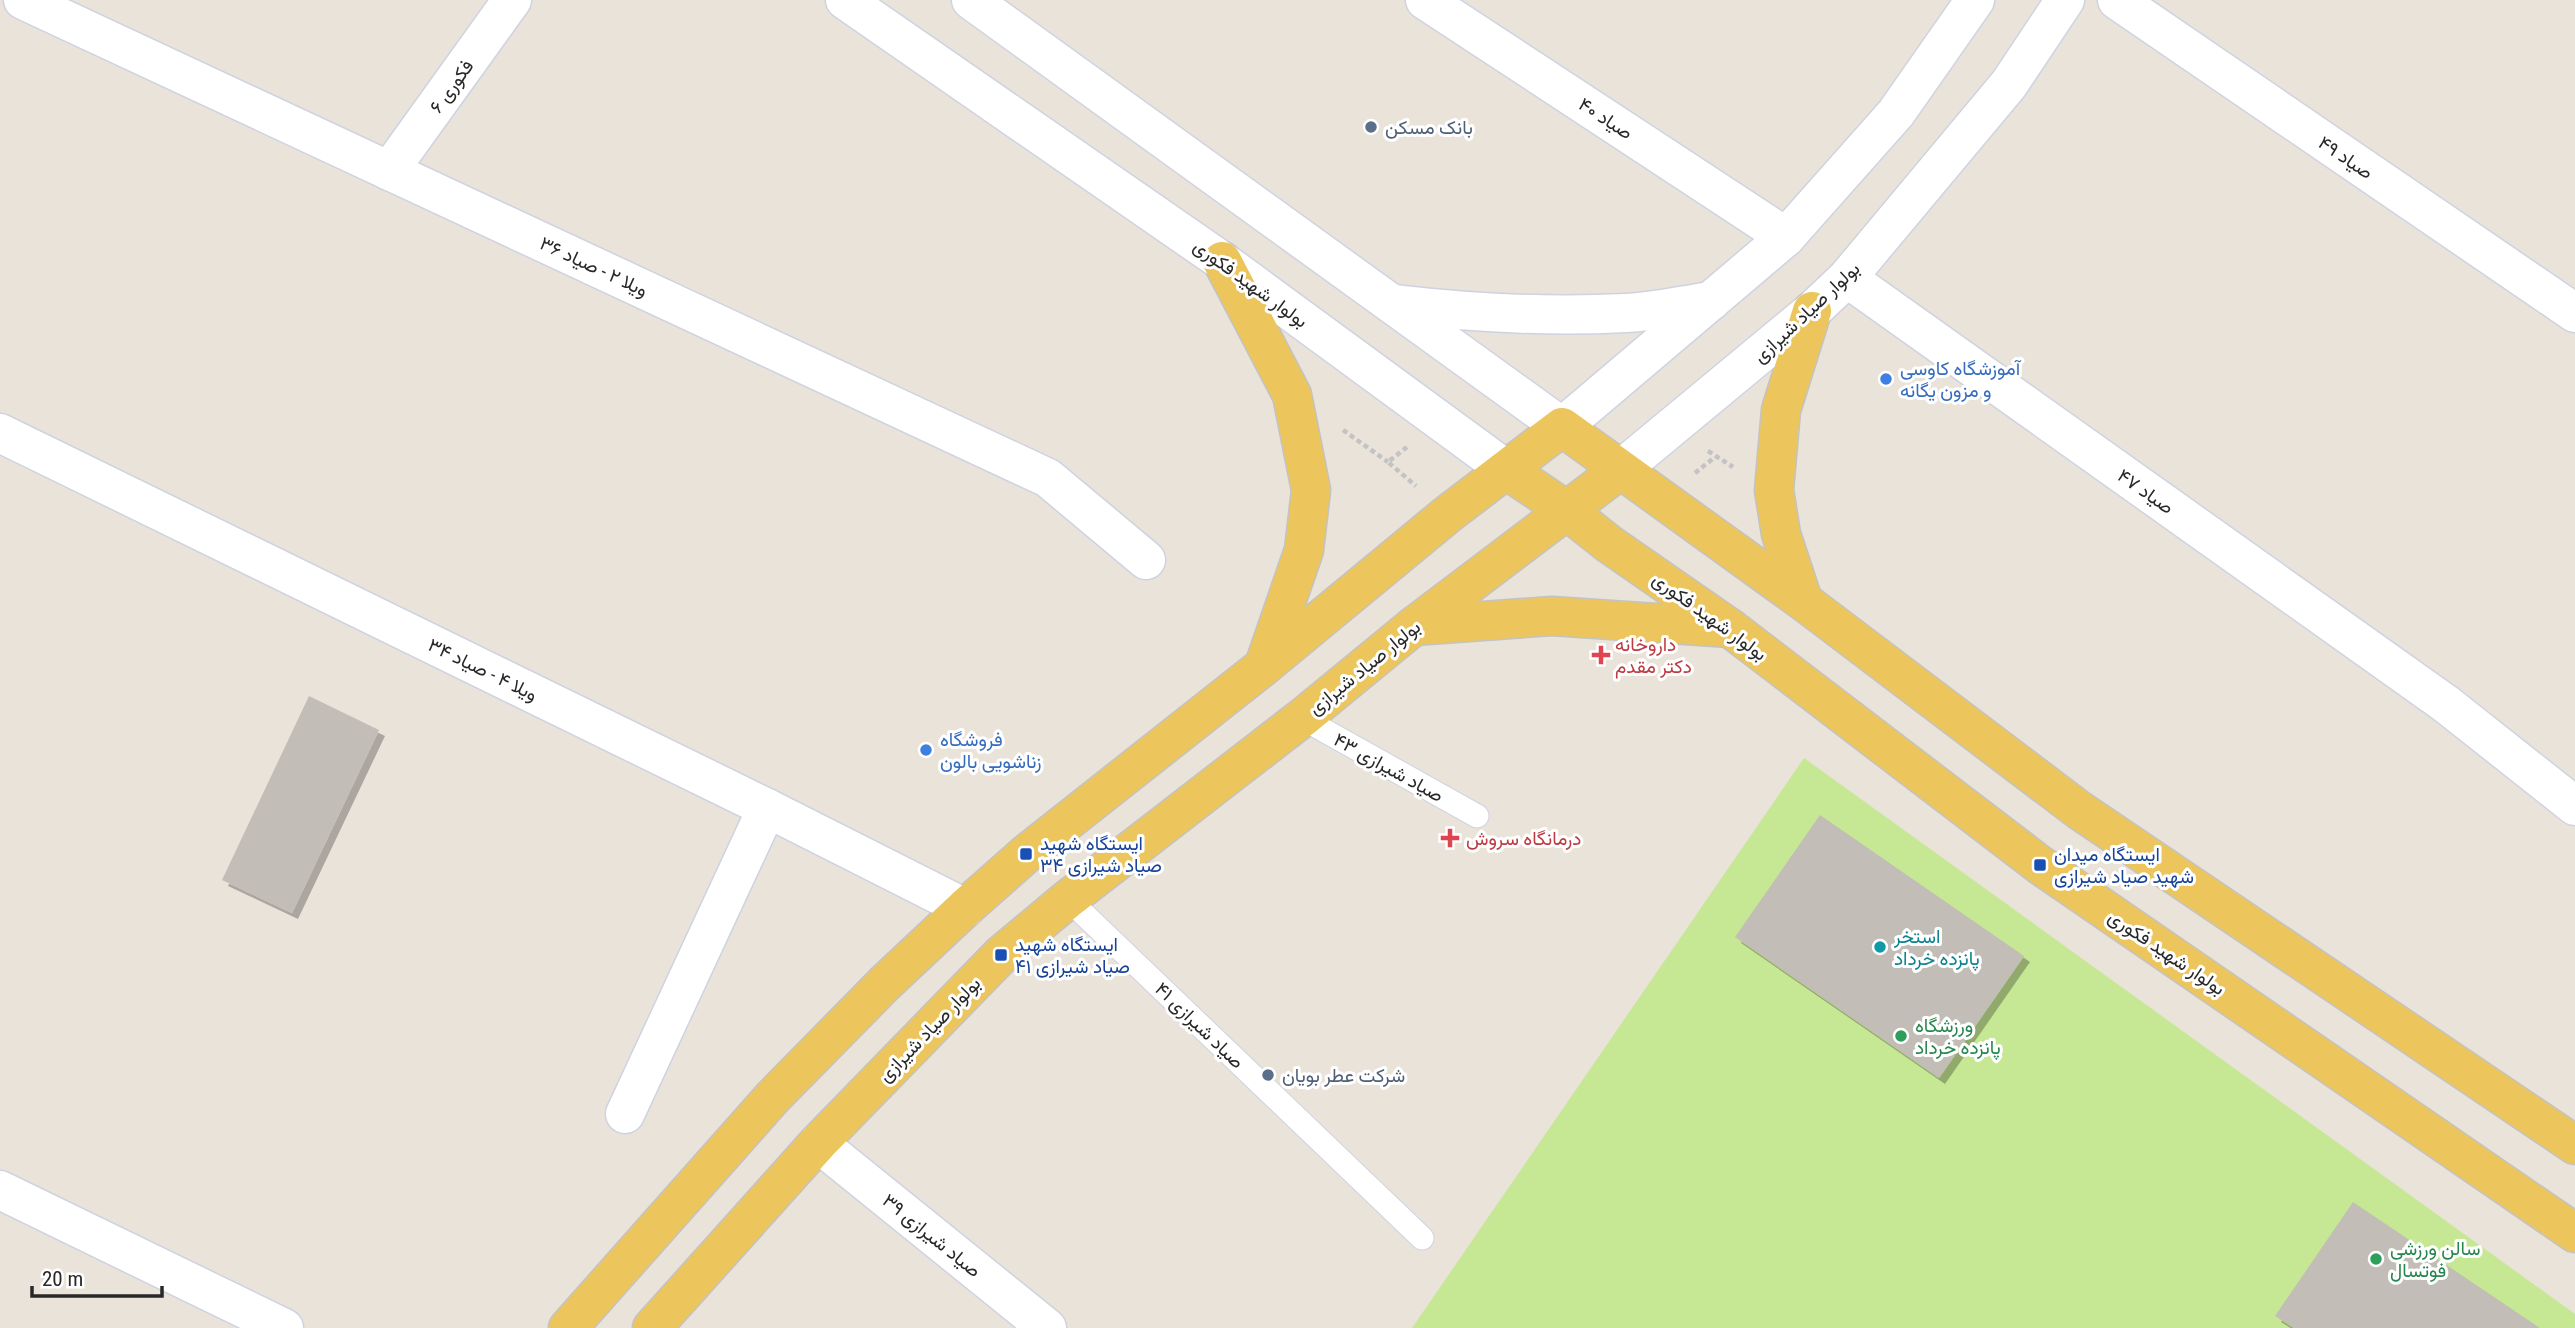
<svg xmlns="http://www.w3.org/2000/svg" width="2575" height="1328" font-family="'Roboto Condensed',Vazirmatn,sans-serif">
  <defs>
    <filter id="shadow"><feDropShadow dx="6" dy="6" stdDeviation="0" flood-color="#0004"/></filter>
  </defs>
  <rect width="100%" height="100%" fill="#eae3da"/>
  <path fill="#c6e793" d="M1804,758L2575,1314V1328H1412Z"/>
  <g fill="#c2bdb7" filter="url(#shadow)">
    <path d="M309,696L379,730L292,913L222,880Z"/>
    <path d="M1820,815L2024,956L1939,1078L1735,937Z"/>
    <path d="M2353,1202L2540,1328H2294L2275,1316Z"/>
  </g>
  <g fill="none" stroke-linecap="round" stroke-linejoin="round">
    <g stroke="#cfd3e1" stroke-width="25">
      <g id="service">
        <path d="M1302,718L1477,816"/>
        <path d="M1068,899L1422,1238"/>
      </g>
    </g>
    <g stroke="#cfd3e1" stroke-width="41">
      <g id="minor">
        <path d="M23,0L1048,478L1146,560"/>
        <path d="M1425,0L1786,237"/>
        <path d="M2117,0L2575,313"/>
        <path d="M389,171L512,0"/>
        <path d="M1847,278L2446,704L2575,806"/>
        <path d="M0,433L767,808L965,908"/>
        <path d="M625,1114L767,808"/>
        <path d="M818,1143L1047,1328"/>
        <path d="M0,1190L284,1328"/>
      </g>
    </g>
    <g stroke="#cfd3e1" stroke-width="41">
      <g id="tertiary">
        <path d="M1562,427L1786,237L1896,113L1975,0"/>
        <path d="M1620,470L1812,311L1847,278L2009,84L2065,0"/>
      </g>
    </g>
    <g stroke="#cfd3e1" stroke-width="41">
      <g id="secondary">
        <path d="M845,0L1222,261L1507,470"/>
        <path d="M971,0L1562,427"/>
        <path d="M1395,304C1472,313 1548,317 1626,313C1654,312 1683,305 1711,301"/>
      </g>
    </g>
    <g stroke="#c3c3c3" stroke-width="41">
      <g id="primary">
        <path d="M1222,261L1292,395L1311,490L1304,550L1264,666"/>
        <path d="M1507,470L1566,510L1609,544L1730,628L2040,865L2575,1233"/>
        <path d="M1803,601L1781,534L1774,490L1781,410L1812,311"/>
        <path d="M1414,626L1552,616L1730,628"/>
        <path d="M568,1328L772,1098L884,984L965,908L1026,854L1264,666L1448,514L1562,427L1803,601L2079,810L2575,1145"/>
        <path d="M652,1328L818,1143L1001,955L1068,899L1302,718L1414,626L1620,470"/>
      </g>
    </g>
    <g stroke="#c3c3c3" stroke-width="4.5" stroke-dasharray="5 3.5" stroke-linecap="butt">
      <path d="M1343,430L1388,462"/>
      <path d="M1407,447L1388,462L1416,486"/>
      <path d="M1708,451L1733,467"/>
      <path d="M1695,473L1715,457"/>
    </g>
    <use href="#service" stroke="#fff" stroke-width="23"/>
    <use href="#minor" stroke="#fff" stroke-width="38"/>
    <use href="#tertiary" stroke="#fff" stroke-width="38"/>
    <use href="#secondary" stroke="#fff" stroke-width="38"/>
    <use href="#primary" stroke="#ecc65d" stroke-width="38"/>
  </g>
  <g fill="#5c6f8a" stroke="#fff" stroke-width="2.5">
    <circle cx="1371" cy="127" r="7"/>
    <circle cx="1268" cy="1075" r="7"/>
  </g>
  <g fill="#3f7fe0" stroke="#fff" stroke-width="2.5">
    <circle cx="1886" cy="379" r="7"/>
    <circle cx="926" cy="750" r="7"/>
  </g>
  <g fill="#e0444e" stroke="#fff" stroke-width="2.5">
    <path d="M1597.5 644.5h7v7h7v7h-7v7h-7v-7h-7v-7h7z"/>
    <path d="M1446.5 827.5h7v7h7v7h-7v7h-7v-7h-7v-7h7z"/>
  </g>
  <g fill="#1a4fb4" stroke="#fff" stroke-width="2.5">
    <rect x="1019" y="847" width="14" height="14" rx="3.5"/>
    <rect x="2033" y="858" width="14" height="14" rx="3.5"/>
    <rect x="994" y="948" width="14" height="14" rx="3.5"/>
  </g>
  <circle fill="#0f9aa8" stroke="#fff" stroke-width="2.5" cx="1880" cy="947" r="7"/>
  <g fill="#2e9e5b" stroke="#fff" stroke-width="2.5">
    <circle cx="1901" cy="1036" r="7"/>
    <circle cx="2376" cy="1259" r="7"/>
  </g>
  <g text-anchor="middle" stroke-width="6" stroke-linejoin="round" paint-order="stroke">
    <g font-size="19" fill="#282828" stroke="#fff">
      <text transform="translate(451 86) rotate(-54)" y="7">فکوری ۶</text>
      <text transform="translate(1606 118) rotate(33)" y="7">صیاد ۴۰</text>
      <text transform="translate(2346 157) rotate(34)" y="7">صیاد ۴۹</text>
      <text transform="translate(594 266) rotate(25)" y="7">ویلا ۲ - صیاد ۳۶</text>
      <text transform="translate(1251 283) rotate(36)" y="7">بولوار شهید فکوری</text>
      <text transform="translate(1806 312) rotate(-43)" y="7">بولوار صیاد شیرازی</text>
      <text transform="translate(2146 491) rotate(35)" y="7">صیاد ۴۷</text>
      <text transform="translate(1710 616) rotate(36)" y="7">بولوار شهید فکوری</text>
      <text transform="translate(1364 667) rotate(-39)" y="7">بولوار صیاد شیرازی</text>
      <text transform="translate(483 669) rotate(26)" y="7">ویلا ۴ - صیاد ۳۴</text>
      <text transform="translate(1389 767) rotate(29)" y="7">صیاد شیرازی ۴۳</text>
      <text transform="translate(2167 952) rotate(34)" y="7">بولوار شهید فکوری</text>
      <text transform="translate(1200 1025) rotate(44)" y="7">صیاد شیرازی ۴۱</text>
      <text transform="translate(929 1029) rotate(-46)" y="7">بولوار صیاد شیرازی</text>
      <text transform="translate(932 1235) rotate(39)" y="7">صیاد شیرازی ۳۹</text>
    </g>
    <g font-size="19" fill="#4e5e75" stroke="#fff" text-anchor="start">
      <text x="1385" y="134">بانک مسکن</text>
      <text x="1282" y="1082">شرکت عطر بویان</text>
    </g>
    <g font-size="19" fill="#366cbe" stroke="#fff" text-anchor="start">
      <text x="1900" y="375">آموزشگاه کاوسی<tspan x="1900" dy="22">و مزون یگانه</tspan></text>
      <text x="940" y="746">فروشگاه<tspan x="940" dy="22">زناشویی بالون</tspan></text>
    </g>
    <g font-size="19" fill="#be3a42" stroke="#fff" text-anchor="start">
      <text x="1615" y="651">داروخانه<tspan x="1615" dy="22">دکتر مقدم</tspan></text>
      <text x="1466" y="845">درمانگاه سروش</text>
    </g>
    <g font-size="19" fill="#164399" stroke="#fff" text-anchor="start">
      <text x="1040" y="850">ایستگاه شهید<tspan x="1040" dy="22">صیاد شیرازی ۳۴</tspan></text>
      <text x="2054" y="861">ایستگاه میدان<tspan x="2054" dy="22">شهید صیاد شیرازی</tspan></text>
      <text x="1015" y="951">ایستگاه شهید<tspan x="1015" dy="22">صیاد شیرازی ۴۱</tspan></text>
    </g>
    <g font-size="19" fill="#0d838f" stroke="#fff" text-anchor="start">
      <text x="1894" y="943">استخر<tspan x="1894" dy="22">پانزده خرداد</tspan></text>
    </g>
    <g font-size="19" fill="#27864d" stroke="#fff" text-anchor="start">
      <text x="1915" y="1032">ورزشگاه<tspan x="1915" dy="22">پانزده خرداد</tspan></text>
      <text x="2390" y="1255">سالن ورزشی<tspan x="2390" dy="22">فوتسال</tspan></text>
    </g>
  </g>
  <path d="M32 1286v10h130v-10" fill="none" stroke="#282828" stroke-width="3.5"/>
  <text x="42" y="1286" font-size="21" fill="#282828" stroke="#ffffff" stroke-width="5" paint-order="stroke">20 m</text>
</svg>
